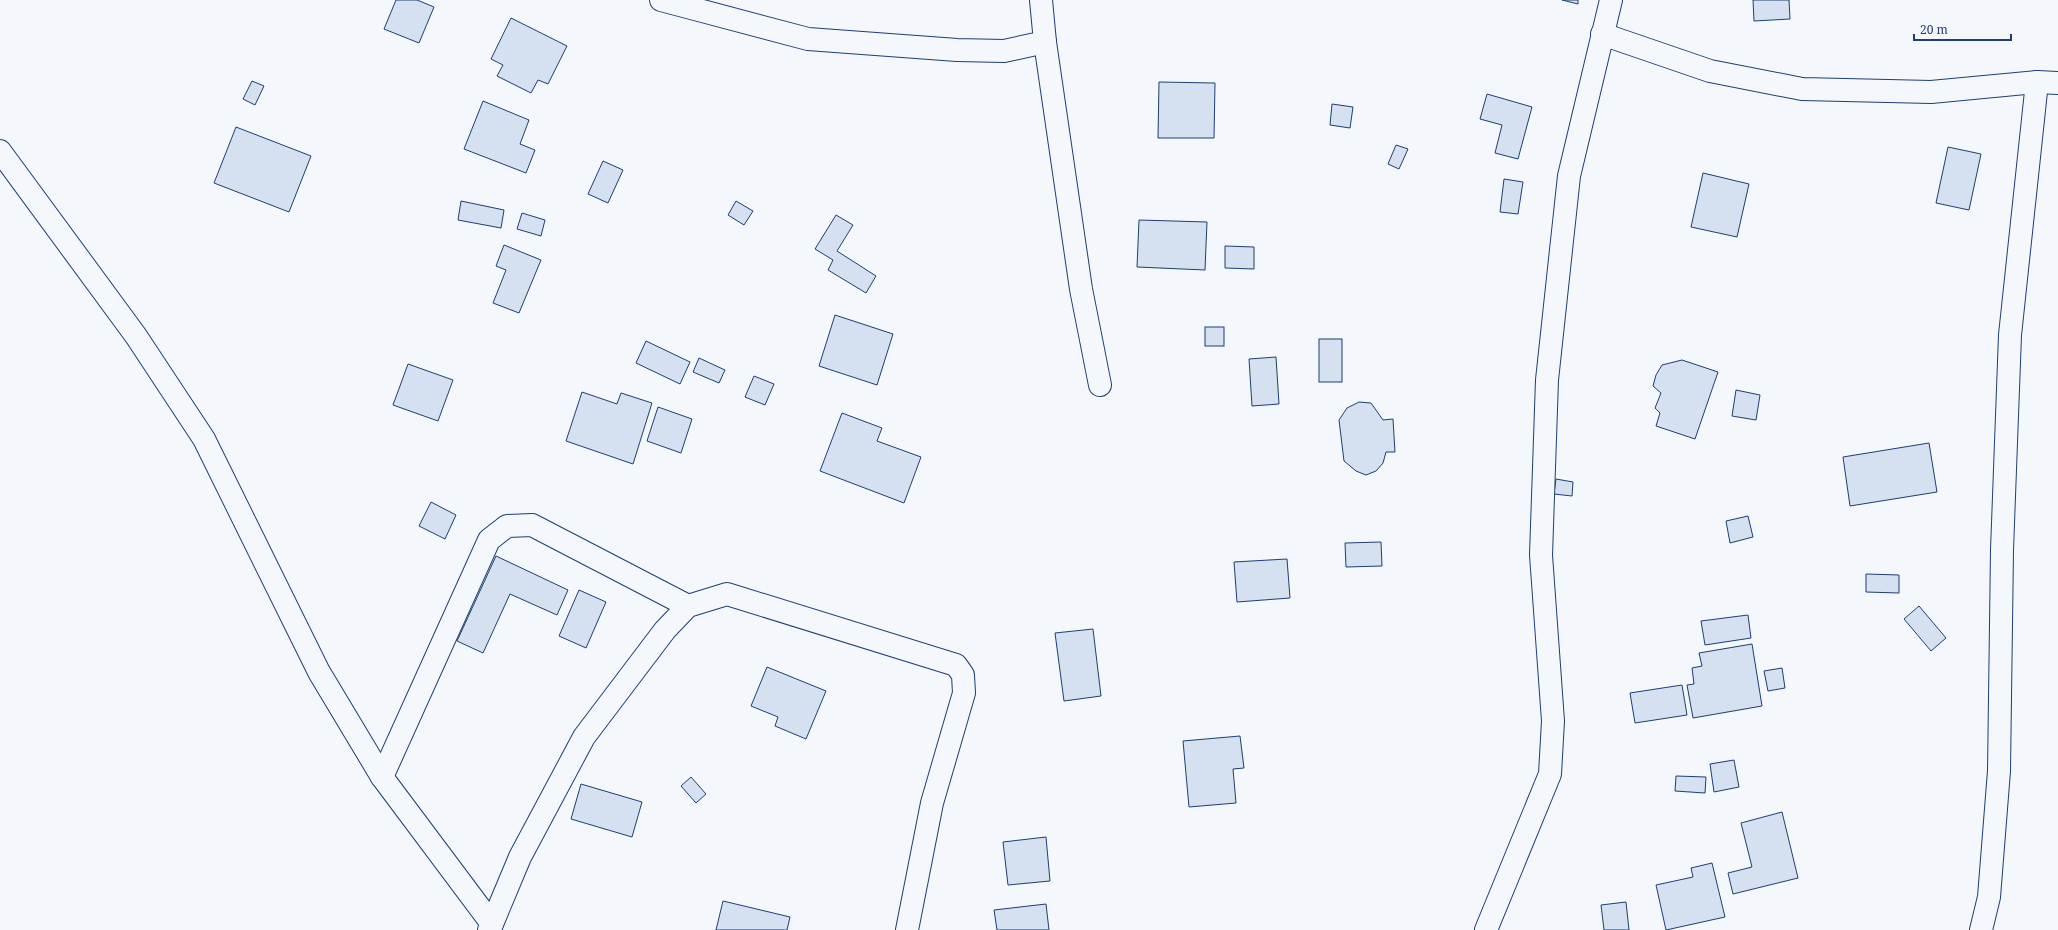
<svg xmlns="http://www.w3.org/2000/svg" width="2058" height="930" font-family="'Noto Serif',serif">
  <rect width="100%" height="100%" fill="#f4f7fb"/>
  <g fill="#d5e0f0" stroke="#1d3f73">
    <path d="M396,0H417L434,7L419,43L384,29Z"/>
    <path d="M1562,0H1578V4Z"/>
    <path d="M1753,0H1789L1790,19L1754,21Z"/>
    <path d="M511,18L567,46L548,84L538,80L531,93L497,76L503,65L491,59Z"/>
    <path d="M252,81L264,86L255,105L243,99Z"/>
    <path d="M1159,82L1215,83L1214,138H1158Z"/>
    <path d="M1487,94L1532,107L1518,159L1495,153L1502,125L1480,119Z"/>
    <path d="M483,101L529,120L520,144L535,150L526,173L464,149Z"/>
    <path d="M1332,104L1353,107L1350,128L1330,125Z"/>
    <path d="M236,127L311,156L289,212L214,183Z"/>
    <path d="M1396,145L1408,149L1399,169L1388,164Z"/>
    <path d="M1948,147L1981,154L1969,210L1936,203Z"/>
    <path d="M603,161L623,170L608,203L588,194Z"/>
    <path d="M1703,173L1749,184L1737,237L1691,227Z"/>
    <path d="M1504,179L1523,182L1518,214L1500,212Z"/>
    <path d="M461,201L504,210L501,228L458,220Z"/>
    <path d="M736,201L753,211L744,225L728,215Z"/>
    <path d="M522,213L545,220L541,236L517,229Z"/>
    <path d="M836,215L853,225L837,251L876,276L866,293L828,270L833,260L815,249Z"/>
    <path d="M1139,220L1207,222L1205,270L1137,267Z"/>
    <path d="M504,245L541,260L519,313L493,303L506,270L496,266Z"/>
    <path d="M1225,246L1254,247V269L1225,268Z"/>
    <path d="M835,315L893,334L877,385L819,366Z"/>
    <rect x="1205" y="327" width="19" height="19"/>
    <rect x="1319" y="339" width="23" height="43"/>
    <path d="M646,341L690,362L680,384L636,363Z"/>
    <path d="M1276,357L1279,404L1252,406L1249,359Z"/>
    <path d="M699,358L725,370L719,383L693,372Z"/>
    <path d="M1682,360L1718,372L1695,439L1656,426L1660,413L1655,408L1661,393L1653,386L1656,375L1662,365Z"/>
    <path d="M408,364L453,380L438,421L393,405Z"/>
    <path d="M754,376L774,384L765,405L745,397Z"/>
    <path d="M1736,390L1760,395L1756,420L1732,416Z"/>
    <path d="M582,392L617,404L621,393L652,403L633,464L566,441Z"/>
    <path d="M1359,402L1371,403L1383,420L1393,419L1395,452H1386L1383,463L1376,471L1366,475L1356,471L1344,461L1339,420L1347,408Z"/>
    <path d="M658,407L692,419L681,453L647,441Z"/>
    <path d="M842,413L882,428L877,441L921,457L904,503L820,471Z"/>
    <path d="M1929,443L1937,492L1850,506L1843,457Z"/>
    <path d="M1556,479L1573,482L1572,496L1554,494Z"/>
    <path d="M431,502L456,515L445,539L419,526Z"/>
    <path d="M1748,516L1753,537L1730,543L1726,521Z"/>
    <path d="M1381,542L1382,566L1346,567L1345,543Z"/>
    <path d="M496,556L568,590L557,615L510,594L483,653L457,641Z"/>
    <path d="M1287,559L1290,598L1237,602L1234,562Z"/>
    <path d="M1866,574L1899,575V593L1866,592Z"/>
    <path d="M579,590L606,602L586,648L559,636Z"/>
    <path d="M1919,606L1946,638L1931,651L1904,619Z"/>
    <path d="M1748,615L1751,638L1705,645L1701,621Z"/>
    <path d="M1093,629L1101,696L1064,701L1055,633Z"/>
    <path d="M1752,644L1762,706L1693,718L1687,685L1694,684L1692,668L1702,666L1699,653Z"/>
    <path d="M767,667L826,691L806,739L775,726L778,717L751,706Z"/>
    <path d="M1782,668L1785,688L1768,691L1764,671Z"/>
    <path d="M1682,685L1687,715L1635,723L1630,693Z"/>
    <path d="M1240,736L1244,768L1233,769L1236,803L1189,807L1183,741Z"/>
    <path d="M1734,760L1739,787L1714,792L1710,764Z"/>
    <path d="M1676,776L1706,777L1705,793L1675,791Z"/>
    <path d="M691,777L706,794L696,803L681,786Z"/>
    <path d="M581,784L642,802L632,837L571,819Z"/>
    <path d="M1782,812L1798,878L1733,894L1728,873L1752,867L1741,823Z"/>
    <path d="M1046,837L1050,881L1008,885L1003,842Z"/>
    <path d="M1712,863L1725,917L1666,930L1656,885L1693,877L1691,868Z"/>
    <path d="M723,901L790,917L787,930H716Z"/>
    <path d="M1626,902L1629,930H1604L1601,905Z"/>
    <path d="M1046,904L1049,930H997L994,910Z"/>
  </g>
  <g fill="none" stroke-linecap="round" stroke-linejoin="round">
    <g stroke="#1d3f73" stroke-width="24">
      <g id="minor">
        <path d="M661,0L808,39L957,50L1004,51L1045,42L1041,0"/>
        <path d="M1602,34L1710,71L1802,89L1931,92L2037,82L2058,83"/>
        <path d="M1045,42L1081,289L1100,385"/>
        <path d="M0,151L136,336L204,439L319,672L382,777L492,924L489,930"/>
        <path d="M382,777L489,540L507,526L532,525L688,606"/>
        <path d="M492,924L520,857L584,737L665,630L688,606L727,594L956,665L963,675L964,693L932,803L907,930"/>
        <path d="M1486,930L1550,774L1553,721L1541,555L1547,380L1569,176L1611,0"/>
        <path d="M1981,930L1989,897L1999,771L2002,550L2010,335L2037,82"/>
      </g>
    </g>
    <use href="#minor" stroke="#f4f7fb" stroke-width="22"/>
  </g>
  <path d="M1914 34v6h97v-6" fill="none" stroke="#1d3f73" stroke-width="2"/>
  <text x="1920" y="34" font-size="12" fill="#1d3f73" stroke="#f4f7fb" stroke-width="3" paint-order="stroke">20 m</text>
</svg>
